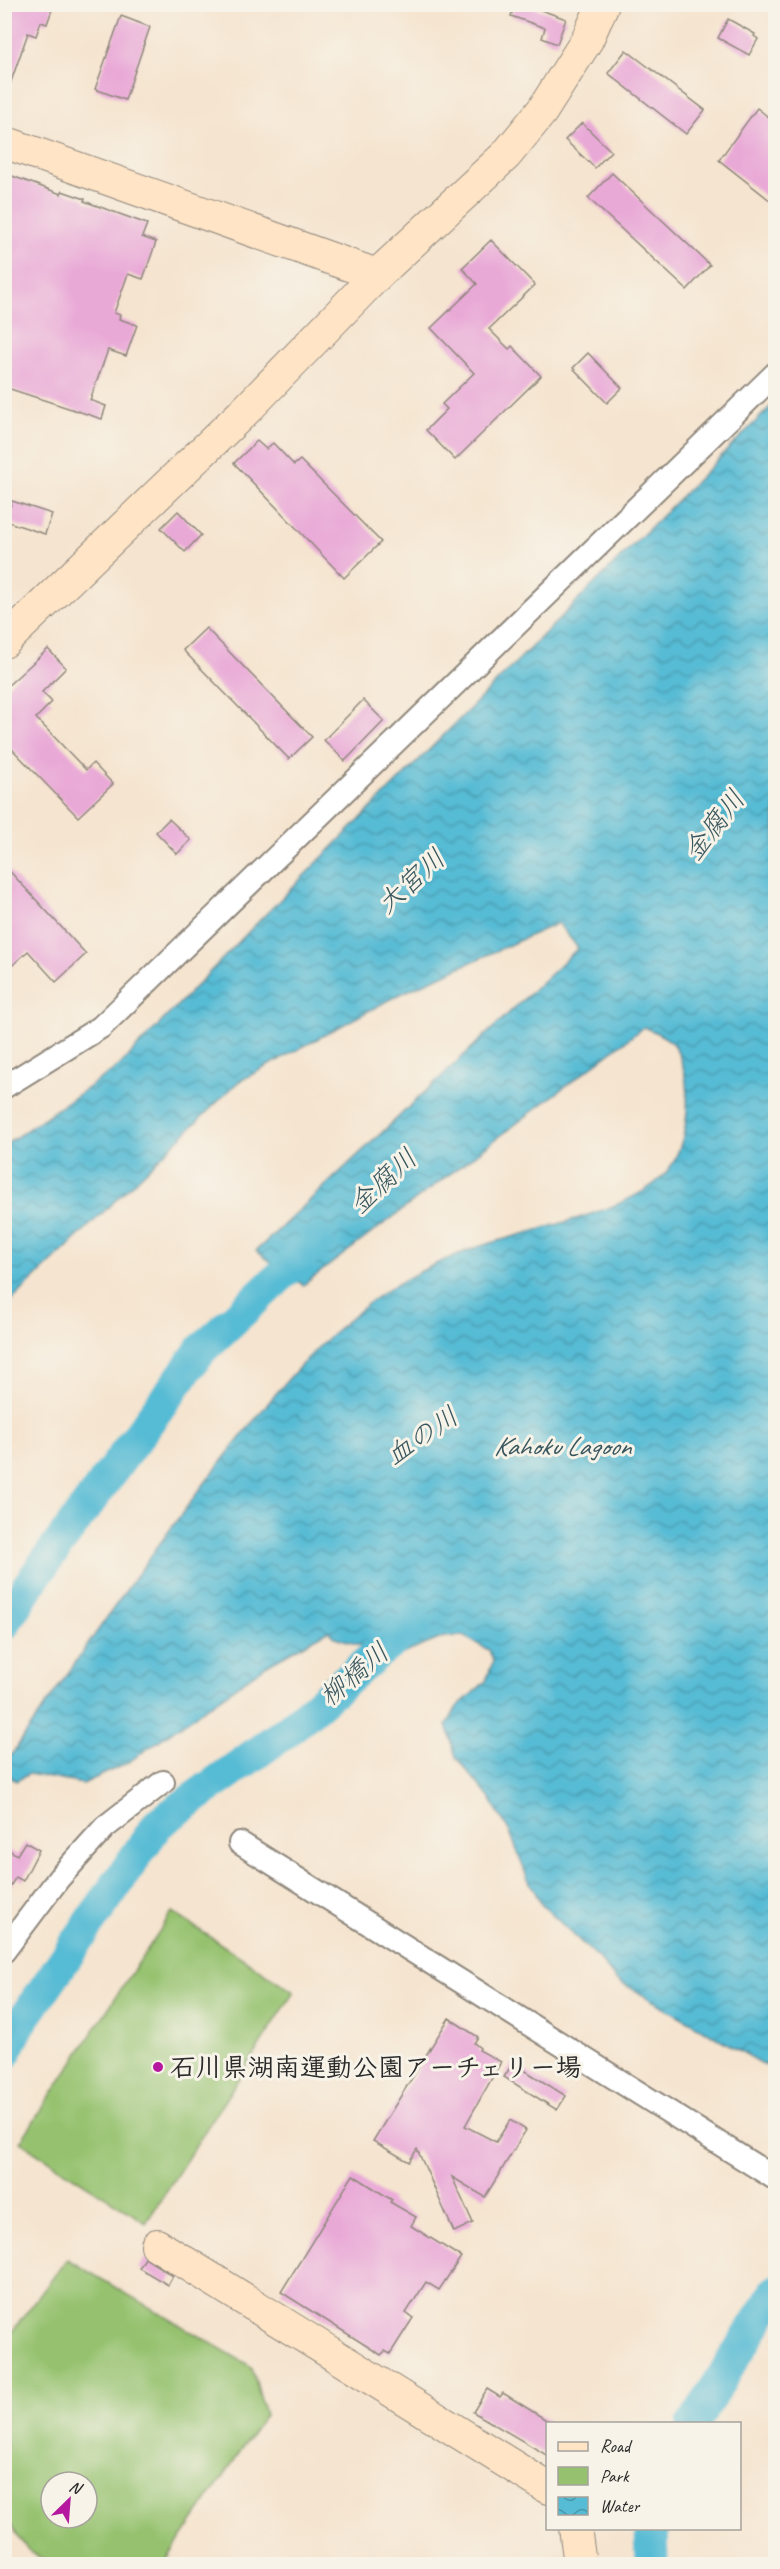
<svg xmlns="http://www.w3.org/2000/svg" width="780" height="2569" font-family="Caveat,'Klee One',sans-serif">
  <defs>
    <pattern id="water-waves" width="16" height="10" patternUnits="userSpaceOnUse" patternTransform="scale(1.5)"><rect width="16" height="10" fill="#56bbd4"/><path d="M0 5q4-4 8 0t8 0" fill="none" stroke="#4798ac"/></pattern>
  </defs>
  <rect width="100%" height="100%" fill="#f7f3e8"/>
  <filter id="ink" filterUnits="userSpaceOnUse"><feTurbulence type="fractalNoise" baseFrequency=".0167" numOctaves="2"/><feDisplacementMap in="SourceGraphic" scale="12" xChannelSelector="R" yChannelSelector="G"/><feConvolveMatrix kernelMatrix="1 2 1 2 8 2 1 2 1" color-interpolation-filters="sRGB"/></filter>
  <filter id="wash" filterUnits="userSpaceOnUse"><feTurbulence type="fractalNoise" baseFrequency=".008" numOctaves="4" result="noise"/><feDisplacementMap in="SourceGraphic" scale="24" xChannelSelector="R" yChannelSelector="G"/><feGaussianBlur stdDeviation="1.35" result="paint"/><feColorMatrix in="noise" values="0 0 0 0 0 0 0 0 0 0 0 0 0 0 0 0 0 1.4 0 .05"/><feComposite in="paint" operator="in"/></filter>
  <g filter="url(#wash)">
    <rect width="100%" height="100%" fill="#f5e4cf"/>
    <g fill="#96c26f" stroke="#60764d" stroke-width="1.5" fill-rule="evenodd">
      <path d="M172,1912L294,1992L146,2223L20,2142Z"/>
      <path d="M67,2259L252,2367L265,2415L164,2564H54L28,2551L5,2517V2341ZM51,2482H87V2518H51Z"/>
    </g>
    <path fill="url(#water-waves)" stroke="#407380" stroke-width="1.5" d="M775,402V2071L615,1979L601,1961L542,1905L527,1877L510,1832L491,1800L456,1757L447,1725L457,1707L486,1681L493,1661L489,1650L463,1636L444,1637L395,1657L335,1637L328,1631L267,1665L127,1763L83,1784L29,1774L16,1781L4,1774L5,1764C76,1662 145,1560 221,1462C269,1401 318,1337 383,1293C412,1274 448,1257 481,1246C531,1230 628,1212 663,1176C691,1148 696,1075 672,1043C666,1036 652,1031 644,1027L303,1285L256,1251L578,948L558,923L396,996L238,1082L5,1307V1145L119,1066L256,924Z"/>
    <g fill="none" stroke-linecap="round" stroke-linejoin="round">
      <g stroke="#56bbd4" stroke-width="33">
        <path d="M4,1624L30,1583L201,1350L317,1242"/>
        <path d="M4,2055L20,2024L158,1824L287,1731L379,1652L416,1624"/>
        <path d="M693,2424L776,2291"/>
        <path d="M651,2528L652,2564"/>
      </g>
    </g>
    <g id="blocks">
      <g fill="#e9a9d7">
        <path d="M4,4H54L47,24L41,22L36,36L28,33L7,93L4,92Z"/>
        <path d="M515,4H524L566,19L557,44L542,38L545,28L511,16Z"/>
        <path d="M121,16L150,27L125,100L95,89Z"/>
        <path d="M728,19L755,34L754,36L758,39L749,55L718,38Z"/>
        <path d="M626,50L705,110L686,134L608,73Z"/>
        <path d="M757,108L776,123V205L719,160Z"/>
        <path d="M582,123L611,151L595,168L565,140Z"/>
        <path d="M4,173L61,194L62,191L85,199L84,201L147,224L142,237L156,242L143,279L128,274L114,313L120,315L119,319L137,325L126,356L108,350L90,400L106,406L102,419L4,387Z"/>
        <path d="M612,173L710,265L687,290L588,198Z"/>
        <path d="M491,240L535,285L489,329L509,349L512,346L541,376L455,460L426,430L447,409L442,404L474,373L431,328L477,284L462,268Z"/>
        <path d="M588,353L622,388L607,403L573,368Z"/>
        <path d="M257,441L266,449L273,443L294,465L300,460L381,542L344,578L234,463Z"/>
        <path d="M12,501L52,514L45,534L5,521Z"/>
        <path d="M178,511L201,535L185,552L161,528Z"/>
        <path d="M206,628L312,737L289,759L183,650Z"/>
        <path d="M48,649L66,668L42,692L52,702L36,718L86,770L93,763L113,784L78,817L12,749L4,756V689Z"/>
        <path d="M363,700L384,721L345,761L324,740Z"/>
        <path d="M169,819L191,840L177,854L156,832Z"/>
        <path d="M4,865L86,954L56,982L28,951L4,973Z"/>
        <path d="M25,1842L39,1850L23,1881L16,1877L4,1896V1847L17,1855Z"/>
        <path d="M449,2018L478,2037L474,2043L480,2048L479,2050L501,2062L465,2126L496,2142L510,2120L526,2130L485,2197L452,2177L473,2223L454,2232L417,2149L409,2162L373,2141Z"/>
        <path d="M513,2063L566,2096L557,2110L504,2077Z"/>
        <path d="M353,2175L392,2200L390,2202L416,2217L411,2226L461,2257L439,2290L426,2282L406,2313L413,2318L390,2354L385,2351L381,2355L281,2292Z"/>
        <path d="M145,2258L173,2276L168,2285L139,2268Z"/>
        <path d="M487,2389L500,2397L503,2393L548,2421V2456L473,2412Z"/>
      </g>
    </g>
  </g>
  <g filter="url(#ink)">
    <use href="#blocks" fill-opacity="0" stroke="#90887d" stroke-width="1.5"/>
    <g fill="none" stroke-linecap="round" stroke-linejoin="round">
      <g stroke="#90887d" stroke-width="26">
        <g id="street">
          <path d="M4,1087L101,1027L776,373"/>
          <path d="M240,1843L776,2179"/>
          <path d="M4,1951L59,1878L105,1827L163,1782"/>
        </g>
      </g>
      <g stroke="#90887d" stroke-width="34">
        <g id="secondary">
          <path d="M4,142L377,275"/>
          <path d="M4,642L248,408L377,275L506,155L542,111L587,40L603,4"/>
          <path d="M157,2245L548,2488"/>
          <path d="M575,2528L580,2564"/>
        </g>
      </g>
      <use href="#street" stroke="#fff" stroke-width="22"/>
      <use href="#secondary" stroke="#ffe4c6" stroke-width="32"/>
    </g>
  </g>
  <circle fill="#b5179e" stroke="#f7f3e8" stroke-width="2" cx="158" cy="2067" r="6"/>
  <g text-anchor="middle" stroke-width="6" stroke-linejoin="round" paint-order="stroke">
    <g font-size="26" font-weight="bold" fill="#2b2b2b" stroke="#f7f3e8" text-anchor="start">
      <text x="170" y="2076">石川県湖南運動公園アーチェリー場</text>
    </g>
    <g font-size="27" font-style="italic" fill="#38565e" stroke="#f7f3e8">
      <text transform="translate(714 825) rotate(-52)" y="9">金腐川</text>
      <text transform="translate(411 881) rotate(-42)" y="9">大宮川</text>
      <text transform="translate(383 1181) rotate(-43)" y="9">金腐川</text>
      <text transform="translate(422 1436) rotate(-35)" y="9">血の川</text>
      <text x="562" y="1455">Kahoku Lagoon</text>
      <text transform="translate(354 1674) rotate(-40)" y="9">柳橋川</text>
    </g>
  </g>
  <rect width="780" height="2569" fill="none" stroke="#f7f3e8" stroke-width="24"/>
  <rect x="546" y="2422" width="195" height="108" fill="#f7f3e8" stroke="#a5a39c" stroke-width="1.5"/>
  <rect x="558" y="2442" width="30" height="9" fill="#ffe4c6" stroke="#a5a39c" stroke-width="1.5"/>
  <text x="600" y="2452" font-size="18" fill="#2b2b2b">Road</text>
  <rect x="558" y="2467" width="30" height="18" fill="#96c26f" stroke="#a5a39c" stroke-width="1.5"/>
  <text x="600" y="2482" font-size="18" fill="#2b2b2b">Park</text>
  <rect x="558" y="2497" width="30" height="18" fill="url(#water-waves)" stroke="#a5a39c" stroke-width="1.5"/>
  <text x="600" y="2512" font-size="18" fill="#2b2b2b">Water</text>
  <g transform="translate(69 2500) rotate(25)"><circle r="28" fill="#f7f3e8" stroke="#a5a39c" stroke-width="1.5"/>
  <path d="M0-4.5L10 22L0 15L-10 22Z" fill="#b5179e"/>
  <text y="-9" font-size="16" font-weight="bold" text-anchor="middle" fill="#2b2b2b">N</text>
  </g>
</svg>
